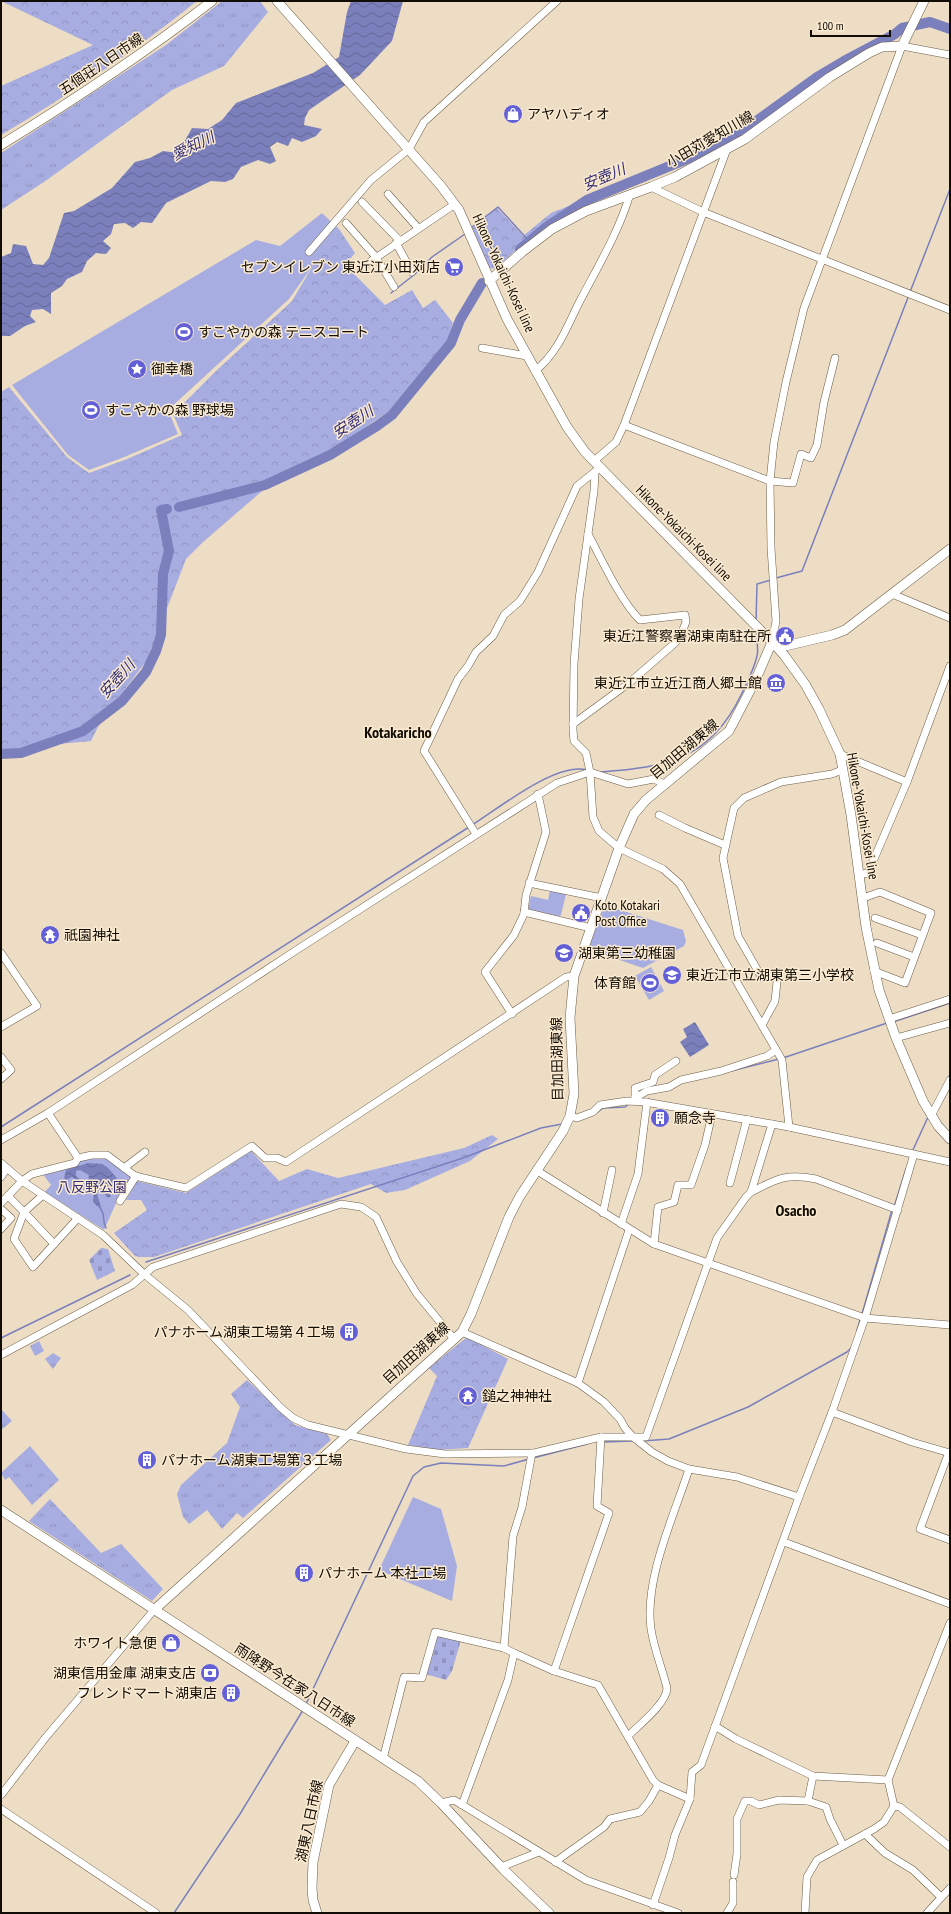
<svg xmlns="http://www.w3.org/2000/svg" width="951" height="1914" font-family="'PT Sans Narrow','Noto Sans JP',sans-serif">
  <defs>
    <pattern id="grass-tufts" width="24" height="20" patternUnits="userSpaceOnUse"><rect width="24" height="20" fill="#a8ade1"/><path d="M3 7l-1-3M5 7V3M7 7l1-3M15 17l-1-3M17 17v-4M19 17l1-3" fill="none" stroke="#9094bf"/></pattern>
    <pattern id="forest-crowns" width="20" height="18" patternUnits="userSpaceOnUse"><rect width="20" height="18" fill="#a8ade1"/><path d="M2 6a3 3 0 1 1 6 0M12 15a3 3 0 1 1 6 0" fill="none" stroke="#9094bf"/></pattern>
    <pattern id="cemetery-stones" width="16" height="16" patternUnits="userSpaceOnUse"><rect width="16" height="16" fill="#a8ade1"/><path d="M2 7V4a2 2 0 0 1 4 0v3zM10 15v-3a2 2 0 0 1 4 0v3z" fill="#9094bf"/></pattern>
    <pattern id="water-waves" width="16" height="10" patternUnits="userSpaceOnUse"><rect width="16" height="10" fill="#7b80bc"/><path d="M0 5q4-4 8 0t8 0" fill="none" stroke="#636797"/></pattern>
  </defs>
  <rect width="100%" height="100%" fill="#edddc4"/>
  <g fill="url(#grass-tufts)">
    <path d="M222,1H260L268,12L224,66L172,90L44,182L1,210V153L166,45Z"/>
    <path d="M39,1341L44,1351L35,1356L30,1346Z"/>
    <path d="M53,1353L61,1358L53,1369L45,1359Z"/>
    <path d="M247,1380L295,1425L327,1434L331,1440L243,1518L237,1513L222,1529L207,1510L189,1524L183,1517L177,1494L181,1485L227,1443L240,1407L231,1394Z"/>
    <path d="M1,1409L12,1421L1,1430Z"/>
    <path d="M30,1446L59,1480L32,1505L9,1477L5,1480L1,1473Z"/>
    <path d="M50,1499L101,1553L121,1544L163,1589L152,1601L29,1521Z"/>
  </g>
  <g fill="url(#forest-crowns)">
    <path d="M1,1H197C136,50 69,95 1,135V86L93,45Z"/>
    <path d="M586,199C553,220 523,241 496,269L489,268L472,228L495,209L497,208L523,236L551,213Z"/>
    <path d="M339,229L355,253L345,265L385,305L412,290L423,308L435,300L453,323L447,342L389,411L353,436L262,491L202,543L186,559L147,660L101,721L91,741L26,747L1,753V392L9,387L67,457L89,473L127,459L182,435L173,414L216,371L292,301L318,257Z"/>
    <path d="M492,1135L498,1139L470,1161L405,1190L386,1193L371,1184L154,1257H139L135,1256L114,1233L147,1210L141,1200H126L137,1181L186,1193L251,1151L279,1181L307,1169L338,1178L464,1148Z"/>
    <path d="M467,1337L508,1359L468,1448L437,1450L408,1445L437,1376L429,1368Z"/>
  </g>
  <g fill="url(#cemetery-stones)">
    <path d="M101,1248L108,1249L115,1271L97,1280L89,1260Z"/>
    <path d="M436,1633L461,1640L452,1671L446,1680L425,1674Z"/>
  </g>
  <g fill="#a8ade1">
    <path d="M322,213L339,229L289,299L168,410L178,434L122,458L89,470L68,455L12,385L256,240L280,246Z"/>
    <path d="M550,890L566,894L561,915L559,916L528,910L531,896L548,900Z"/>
    <path d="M604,908H614L683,930L686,941L684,946L643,968L588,949Z"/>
    <path d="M651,967L664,991L649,1000L635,976Z"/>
    <path d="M102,1157L109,1160L131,1177L117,1201L104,1230L45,1192L51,1185L42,1173L79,1160Z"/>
    <path d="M413,1497L441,1509L457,1566L452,1601L381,1571L380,1568Z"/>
  </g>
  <g fill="url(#water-waves)" fill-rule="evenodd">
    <path d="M351,1H403L392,41L360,75L309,110L305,118L304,125L322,129L316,136L302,142L292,138L288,146L277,142L270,147L276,161L270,164L258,160L241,167L233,179L225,182L211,181L166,203L152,223L141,222L133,228L125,223L114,224L111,234L103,241L111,248L106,254L96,253L87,261L82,272L67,279L62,286L51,293V314L43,309L32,310L30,316L36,322L25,326L10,336H1V257L11,253L13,244L26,246L33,264L43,265L49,258L64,213L74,211L112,188L135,162L150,158L163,151L178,153L192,128L208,129L222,120L236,103L313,73L339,57L347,12Z"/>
    <path d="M695,1022L709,1045L690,1057L680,1042L687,1037L683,1029Z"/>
    <path d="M88,1163L102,1164L108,1168L117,1178L110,1197H107L104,1193L105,1184L97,1185L95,1187L101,1207L97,1206L93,1202C93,1199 94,1195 94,1193C93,1188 76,1181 72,1177L66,1180L64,1178L66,1170ZM80,1170L89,1175L88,1181H82L76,1176V1171Z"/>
  </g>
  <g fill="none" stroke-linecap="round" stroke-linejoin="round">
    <g stroke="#7b80bc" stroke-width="1.5">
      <path d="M472,227L498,207L529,241"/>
      <path d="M910,292L950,189"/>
      <path d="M391,293L415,274L432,257L465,234"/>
      <path d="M776,578L802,571L909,295"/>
      <path d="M756,622L757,584L771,580"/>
      <path d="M601,772C666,767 710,760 741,695C747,683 754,669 757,656C759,648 756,639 756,631"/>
      <path d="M472,825C499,808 556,762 587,770"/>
      <path d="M893,1022L950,1003"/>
      <path d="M783,1058L887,1023"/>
      <path d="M731,1071L779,1059"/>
      <path d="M948,1078L950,1075"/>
      <path d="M594,1115L603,1108L625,1107L629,1104"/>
      <path d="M1,1127L469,827"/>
      <path d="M912,1152L928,1117"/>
      <path d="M98,1205C107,1216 101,1218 106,1228"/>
      <path d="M894,1207L906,1169"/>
      <path d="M146,1262L463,1158L541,1128L562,1124"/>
      <path d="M862,1314L892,1210"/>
      <path d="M857,1330L860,1320"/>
      <path d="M1,1338L130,1275"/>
      <path d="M643,1441L669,1439L748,1407L847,1352L851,1348"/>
      <path d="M603,1442L633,1441"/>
      <path d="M533,1458L587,1444"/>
      <path d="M306,1704L413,1476L424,1467L441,1463L504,1466L529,1459"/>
      <path d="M174,1913L240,1814L303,1710"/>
    </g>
    <g stroke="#7b80bc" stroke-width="10">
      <path d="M744,130L817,77L844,61L895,34L902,28L930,22L950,29"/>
      <path d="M520,249L545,228L587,200L682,161L717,146L737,135"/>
      <path d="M179,507L265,485L330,455L377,426L392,415L451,343L460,320L482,283"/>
      <path d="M1,754L21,753L83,731L122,701L146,672L156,651L161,635L163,574L169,551L161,510L167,509"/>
    </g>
    <g stroke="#6b5d47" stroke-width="8">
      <g id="minor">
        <path d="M651,187L703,212L950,310"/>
        <path d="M388,194L418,228"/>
        <path d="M362,202L399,240"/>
        <path d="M346,223L376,257L394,287"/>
        <path d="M396,243L412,272"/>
        <path d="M309,252L371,180L409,149L424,122L557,1"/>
        <path d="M361,268L455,204"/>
        <path d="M482,348L527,356"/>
        <path d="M535,371C560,351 568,323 582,297C600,263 619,231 630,194"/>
        <path d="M624,425L770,481L793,483L801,454L811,458L817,445L824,402L835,358"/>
        <path d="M594,461L616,442L624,425L727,149"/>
        <path d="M595,472L594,491L579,599L574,664L573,730L574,741L586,753L590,772L593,817L599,831L619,848L663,869L680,884L782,1060L789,1127"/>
        <path d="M892,594L950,618"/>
        <path d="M772,642L776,621L771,548L770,481L774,442L786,382L804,308L902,46L950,55"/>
        <path d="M573,724L629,683L675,643L680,637L686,622L685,615L640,620C621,602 601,558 588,534"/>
        <path d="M840,754L907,782"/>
        <path d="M659,815L685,828L725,845"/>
        <path d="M476,834L424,751L458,679L468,666L476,652L493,636L504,615L520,601L538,572L577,486L597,470"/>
        <path d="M859,875L868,873L907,782L950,666"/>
        <path d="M529,883L602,898"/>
        <path d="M863,898L880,892L931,913L905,983L874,971"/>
        <path d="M524,912L591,928"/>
        <path d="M875,918L922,935"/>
        <path d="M877,943L914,957"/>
        <path d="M1,953L37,1006L1,1027"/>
        <path d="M512,1014L485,972L514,935L524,914L526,895L546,832L538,794"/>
        <path d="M889,1019L950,999"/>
        <path d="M762,1025L775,1001L778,972L762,978L738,936L723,858L734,808L744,798L781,782L832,774L842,770"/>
        <path d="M896,1038L950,1023"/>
        <path d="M1,1057L11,1070L1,1079"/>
        <path d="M635,1098L647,1091L669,1087L681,1080L721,1071L767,1056L776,1050"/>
        <path d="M637,1099L635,1098V1088L653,1082L655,1075L676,1061"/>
        <path d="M48,1113L78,1158L92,1155H107L135,1176L186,1188L252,1146L265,1158H277L286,1162L566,977L574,976"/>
        <path d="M570,1116L577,1118L593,1112L600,1105L627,1101L645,1102L789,1127L950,1162"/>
        <path d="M931,1116L950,1080"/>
        <path d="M1,1140L48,1113L298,949L557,783L590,772L628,784L654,779L664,784"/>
        <path d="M1,1163L22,1181L103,1235L144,1274L188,1310L280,1407L293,1418L308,1425L406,1449L445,1454L534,1453L601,1437H646L717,1238L746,1197L751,1192L772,1124"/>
        <path d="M124,1168L145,1152"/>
        <path d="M536,1170L654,1244L865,1318L950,1325"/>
        <path d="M1,1177L7,1168"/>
        <path d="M730,1183L747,1119"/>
        <path d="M751,1192C777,1179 786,1173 816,1179L898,1210"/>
        <path d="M43,1195L24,1212L54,1244"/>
        <path d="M8,1196L24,1212L14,1239L33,1267L78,1218"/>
        <path d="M120,1201L136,1176"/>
        <path d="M1,1203L22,1181L32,1174L75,1163L78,1158"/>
        <path d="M1,1209L11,1218L1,1229"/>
        <path d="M603,1213L612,1170"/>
        <path d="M621,1224L638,1174L647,1102"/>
        <path d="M654,1244L658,1207L674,1202L678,1185H691L705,1145L712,1114"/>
        <path d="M462,1332L578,1383L604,1402L620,1419L625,1428L633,1437L652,1452L668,1461L689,1469L737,1477L799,1497"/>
        <path d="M1,1355L132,1285L153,1267L341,1204L361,1207L376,1217L397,1262L417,1294L454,1339"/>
        <path d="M578,1383L629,1230"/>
        <path d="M832,1412L912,1442L950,1453"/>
        <path d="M949,1452L920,1529L950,1540"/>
        <path d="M784,1542L950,1604"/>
        <path d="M950,1623L888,1780L894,1806L900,1807L950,1847"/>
        <path d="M504,1648L513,1536L522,1507L532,1453"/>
        <path d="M554,1671L609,1513L597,1506L601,1437"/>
        <path d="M715,1726L736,1739L813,1776L888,1780"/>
        <path d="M628,1736C639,1725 667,1703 667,1688C662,1668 654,1649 651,1629C644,1579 674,1516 689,1469"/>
        <path d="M383,1759L404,1677L422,1678L435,1632L504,1648L514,1653"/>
        <path d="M1,1795L46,1737L154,1610"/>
        <path d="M808,1801L826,1807L830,1819L843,1845"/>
        <path d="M441,1803L454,1800L586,1880L678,1913"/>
        <path d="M462,1805L508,1680L514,1653L554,1671L598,1685L653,1780L658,1785L690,1799"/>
        <path d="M1,1809L156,1913"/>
        <path d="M865,1834L885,1853L913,1870L941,1897"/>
        <path d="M555,1862L604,1827L610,1819L640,1812L649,1801L658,1785"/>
        <path d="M501,1867L539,1852"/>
        <path d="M734,1875L737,1854V1819L745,1801H751L759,1805L779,1800L808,1801L813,1776"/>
        <path d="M653,1905L669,1858L675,1835L690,1799L692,1772L701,1765L799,1497L832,1412L865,1318L914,1154"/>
        <path d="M727,1913L733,1903V1882"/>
        <path d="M805,1913L807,1877L817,1860L874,1829L884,1822L894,1806"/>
        <path d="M927,1913L950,1888"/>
      </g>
    </g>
    <g stroke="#6b5d47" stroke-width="10">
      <g id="major">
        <path d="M277,1L441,186L459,210L507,319L567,427L585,452L772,642L784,655L805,684L819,709L840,754L851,815L866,927L879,990L896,1038L923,1101L938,1126L950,1139"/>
        <path d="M1,145C74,100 145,53 212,1"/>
        <path d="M489,281L522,252L552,229L586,211L651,187L675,177L745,139L830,77L869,53L882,47L902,46L924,1"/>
        <path d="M1,1510L418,1781L441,1803L504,1870L549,1913"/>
        <path d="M154,1610L462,1332L471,1314L509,1217L520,1196L563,1131L570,1116L574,1094L570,1018L574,976L619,848L634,814L646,800L729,731L756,679L772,642L781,647L832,635L845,630L950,549"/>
        <path d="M317,1913L313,1900L312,1888L313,1862L329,1785L355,1741"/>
      </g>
    </g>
    <use href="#minor" stroke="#fff" stroke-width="7"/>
    <use href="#major" stroke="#fff" stroke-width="9"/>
  </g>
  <defs>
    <g id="shop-disc" transform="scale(1)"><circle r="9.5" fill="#625fd7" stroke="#faead1"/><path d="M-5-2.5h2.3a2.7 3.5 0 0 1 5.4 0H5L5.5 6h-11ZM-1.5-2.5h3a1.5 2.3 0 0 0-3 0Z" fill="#fff"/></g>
    <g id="supermarket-disc" transform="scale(1)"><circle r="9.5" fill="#625fd7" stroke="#faead1"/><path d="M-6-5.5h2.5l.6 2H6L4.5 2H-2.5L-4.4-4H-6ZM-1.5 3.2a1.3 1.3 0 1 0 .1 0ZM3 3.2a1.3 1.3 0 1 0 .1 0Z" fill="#fff"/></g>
    <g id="stadium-disc" transform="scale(1)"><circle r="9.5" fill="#625fd7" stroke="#faead1"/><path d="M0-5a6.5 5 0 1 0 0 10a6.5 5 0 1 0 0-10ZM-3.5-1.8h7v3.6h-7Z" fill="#fff"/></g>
    <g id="sight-disc" transform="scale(1)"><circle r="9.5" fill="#625fd7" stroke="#faead1"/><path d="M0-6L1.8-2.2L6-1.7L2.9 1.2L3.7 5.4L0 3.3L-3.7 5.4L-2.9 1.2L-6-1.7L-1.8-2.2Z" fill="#fff"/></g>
    <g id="civic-disc" transform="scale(1)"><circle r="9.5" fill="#625fd7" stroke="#faead1"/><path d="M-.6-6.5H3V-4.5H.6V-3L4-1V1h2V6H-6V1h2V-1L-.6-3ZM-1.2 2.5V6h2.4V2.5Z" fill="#fff"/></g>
    <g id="museum-disc" transform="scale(1)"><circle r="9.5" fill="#625fd7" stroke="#faead1"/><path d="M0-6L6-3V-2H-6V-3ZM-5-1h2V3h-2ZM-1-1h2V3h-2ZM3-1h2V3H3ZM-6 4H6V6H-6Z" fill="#fff"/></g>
    <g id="temple-disc" transform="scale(1)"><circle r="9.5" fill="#625fd7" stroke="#faead1"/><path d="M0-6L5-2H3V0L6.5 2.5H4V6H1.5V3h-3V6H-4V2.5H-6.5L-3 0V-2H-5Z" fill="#fff"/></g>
    <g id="school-disc" transform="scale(1)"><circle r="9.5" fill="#625fd7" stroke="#faead1"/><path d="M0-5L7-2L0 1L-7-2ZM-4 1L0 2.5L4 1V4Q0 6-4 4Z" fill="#fff"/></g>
    <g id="building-disc" transform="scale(1)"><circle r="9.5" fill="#625fd7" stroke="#faead1"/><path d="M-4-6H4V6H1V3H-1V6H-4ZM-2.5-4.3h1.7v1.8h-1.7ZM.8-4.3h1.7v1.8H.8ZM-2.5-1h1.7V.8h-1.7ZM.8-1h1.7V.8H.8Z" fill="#fff"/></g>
    <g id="bank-disc" transform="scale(1)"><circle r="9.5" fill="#625fd7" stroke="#faead1"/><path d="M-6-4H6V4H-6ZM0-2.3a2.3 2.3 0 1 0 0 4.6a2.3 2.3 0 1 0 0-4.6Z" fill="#fff"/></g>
  </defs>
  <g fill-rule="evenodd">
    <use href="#shop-disc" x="513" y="114"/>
    <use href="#supermarket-disc" x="454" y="267"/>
    <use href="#stadium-disc" x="184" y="332"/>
    <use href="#sight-disc" x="137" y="369"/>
    <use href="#stadium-disc" x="91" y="410"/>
    <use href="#civic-disc" x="785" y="636"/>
    <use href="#museum-disc" x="776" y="683"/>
    <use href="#civic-disc" x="581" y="913"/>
    <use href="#temple-disc" x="50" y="935"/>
    <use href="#school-disc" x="564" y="953"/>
    <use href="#school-disc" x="672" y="975"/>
    <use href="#stadium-disc" x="650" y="983"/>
    <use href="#building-disc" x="660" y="1118"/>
    <use href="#building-disc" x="349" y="1332"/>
    <use href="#temple-disc" x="468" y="1396"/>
    <use href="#building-disc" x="147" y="1460"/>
    <use href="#building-disc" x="304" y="1573"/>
    <use href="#shop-disc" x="171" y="1643"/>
    <use href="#bank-disc" x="210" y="1673"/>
    <use href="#building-disc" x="231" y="1693"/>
  </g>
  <g text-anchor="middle" stroke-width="3" stroke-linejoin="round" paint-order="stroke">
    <g font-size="14" fill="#110c04" stroke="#faead1">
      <text transform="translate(101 64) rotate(-34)" y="5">五個荘八日市線</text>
      <text transform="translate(710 139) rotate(-30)" y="5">小田苅愛知川線</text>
      <text transform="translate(504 273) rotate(65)" y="5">Hikone-Yokaichi-Kosei line</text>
      <text transform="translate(684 533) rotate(45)" y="5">Hikone-Yokaichi-Kosei line</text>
      <text transform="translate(684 749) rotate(-40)" y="5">目加田湖東線</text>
      <text transform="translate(863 816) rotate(80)" y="5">Hikone-Yokaichi-Kosei line</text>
      <text transform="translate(557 1059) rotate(-91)" y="5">目加田湖東線</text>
      <text transform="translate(416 1353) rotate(-42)" y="5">目加田湖東線</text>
      <text transform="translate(295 1685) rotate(33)" y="5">雨降野今在家八日市線</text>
      <text transform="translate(309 1821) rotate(-78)" y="5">湖東八日市線</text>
    </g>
    <g font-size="14" fill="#110c04" stroke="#faead1" text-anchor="start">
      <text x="527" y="119">アヤハディオ</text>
      <text x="440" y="272" text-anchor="end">セブンイレブン 東近江小田苅店</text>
      <text x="198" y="337">すこやかの森 テニスコート</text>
      <text x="151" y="374">御幸橋</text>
      <text x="105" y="415">すこやかの森 野球場</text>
      <text x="771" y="641" text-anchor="end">東近江警察署湖東南駐在所</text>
      <text x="762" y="688" text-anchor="end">東近江市立近江商人郷土館</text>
      <text x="595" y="910">Koto Kotakari<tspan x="595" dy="16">Post Office</tspan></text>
      <text x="64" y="940">祇園神社</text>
      <text x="578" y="958">湖東第三幼稚園</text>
      <text x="686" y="980">東近江市立湖東第三小学校</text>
      <text x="636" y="988" text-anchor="end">体育館</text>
      <text x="674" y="1123">願念寺</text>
      <text x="335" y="1337" text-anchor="end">パナホーム湖東工場第４工場</text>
      <text x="482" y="1401">鎚之神神社</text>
      <text x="161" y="1465">パナホーム湖東工場第３工場</text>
      <text x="318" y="1578">パナホーム 本社工場</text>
      <text x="157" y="1648" text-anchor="end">ホワイト急便</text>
      <text x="196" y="1678" text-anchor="end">湖東信用金庫 湖東支店</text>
      <text x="217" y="1698" text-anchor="end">フレンドマート湖東店</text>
    </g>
    <g font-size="14" fill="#322f78" stroke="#faead1">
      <text x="92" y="1192">八反野公園</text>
    </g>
    <g font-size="15" font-style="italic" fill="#312d76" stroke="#faead1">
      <text transform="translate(193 146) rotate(-26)" y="5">愛知川</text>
      <text transform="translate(604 177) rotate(-23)" y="5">安壺川</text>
      <text transform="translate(353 422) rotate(-33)" y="5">安壺川</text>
      <text transform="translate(117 679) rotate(-48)" y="5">安壺川</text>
    </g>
    <g font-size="16" font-weight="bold" fill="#110c04" stroke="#faead1">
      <text x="398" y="738">Kotakaricho</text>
      <text x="796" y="1216">Osacho</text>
    </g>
  </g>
  <rect width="951" height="1914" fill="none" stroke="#110c04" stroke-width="4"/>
  <path d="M811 30v6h79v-6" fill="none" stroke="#110c04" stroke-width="2"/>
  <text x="817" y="30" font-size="12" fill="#110c04" stroke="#faead1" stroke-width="3" paint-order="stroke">100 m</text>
</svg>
